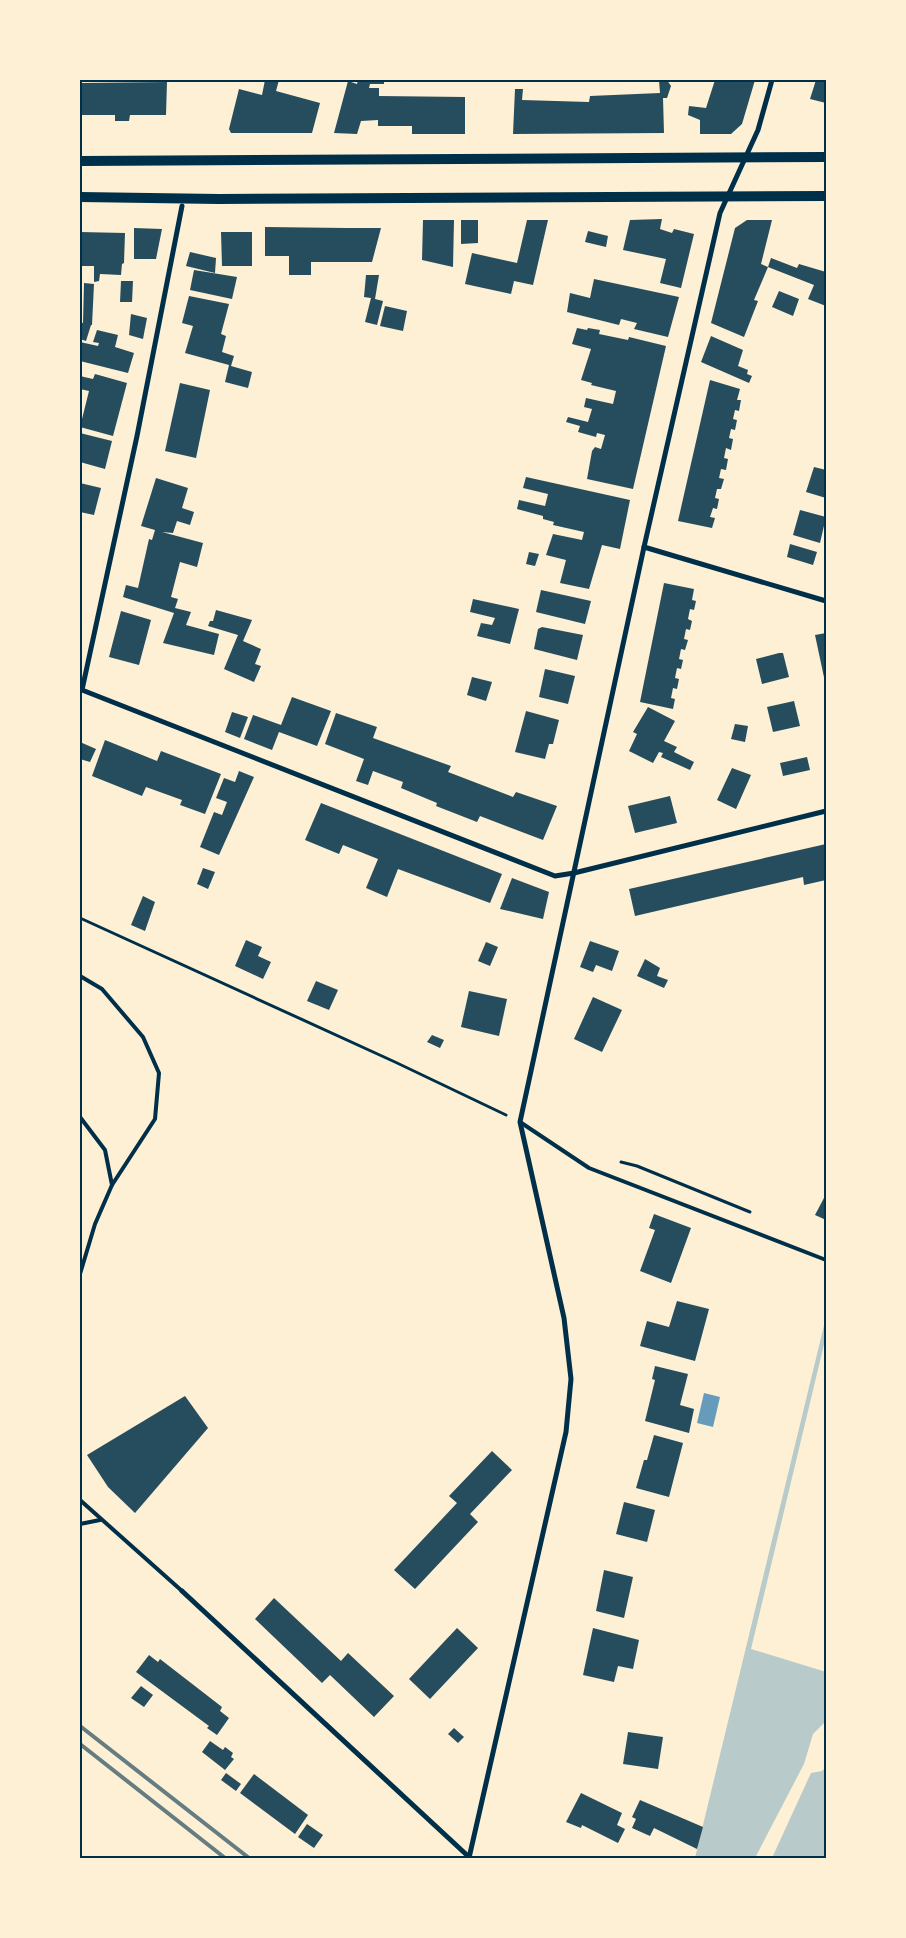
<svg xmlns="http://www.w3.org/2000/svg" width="906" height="1938" font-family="Signika,sans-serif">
  <rect width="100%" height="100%" fill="#fdf0d5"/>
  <g fill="#b9caca">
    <path d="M826,1317V1336L751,1649L826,1672V1721L813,1734L804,1764L755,1858H695Z"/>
    <path d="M826,1767V1858H772L811,1773L822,1771Z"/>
  </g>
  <path fill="#669bbc" d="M704,1393L720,1397L713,1427L697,1423Z"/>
  <g fill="#264d5e">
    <path d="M265,80H279L276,91L320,103L312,133H231L229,129L239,89L262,95Z"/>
    <path d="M358,80H384V84H370L369,88H379V96L465,97V134H412V126H378V120L361,121L357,134L334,133L348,81L357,84Z"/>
    <path d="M659,80H667L671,86L667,98H663L664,133L513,134L515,89H523L522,100L589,102L590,96L660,93Z"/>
    <path d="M715,80H755L742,124L731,134H700V120L688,115L689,106L706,108Z"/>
    <path d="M816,80H826V103L810,99Z"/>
    <path d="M167,82L166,115H130L129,121H115V115H80V83Z"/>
    <path d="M662,219L660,229L672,233L674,229L694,234L681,288L660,283L666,259L623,250L630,220Z"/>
    <path d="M423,220H454L453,267L422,260Z"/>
    <path d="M461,220H478V243L461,244Z"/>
    <path d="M527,220H548L533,285L514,281L511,294L465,284L472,253L517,263Z"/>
    <path d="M747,220H772L761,264L768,267L771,258L797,268L799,264L826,272V306L808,299L814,285L768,267L754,300L758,301L744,337L711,323L735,228Z"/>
    <path d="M265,227L346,228H381L372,262H311V275H289V256H265Z"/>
    <path d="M134,228L162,229L156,259H134Z"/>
    <path d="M588,231L608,236L606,247L585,242Z"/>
    <path d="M80,232L125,233L124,263L122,264L121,275L100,274L99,281L94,282V266H80Z"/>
    <path d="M221,232H252V266H222Z"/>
    <path d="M190,252L216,258L215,273L186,266Z"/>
    <path d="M194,270L237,277L232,299L190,290Z"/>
    <path d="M366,275H379L375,299L383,301L377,325L365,322L371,298L364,297Z"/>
    <path d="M594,279L679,297L668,337L634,329L637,323L621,319L619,325L567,312L570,293L590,298Z"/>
    <path d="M121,281H133L132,302H120Z"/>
    <path d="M84,283L94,284L92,325H91L86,341L80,339V322L83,323Z"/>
    <path d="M779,291L799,299L793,316L772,307Z"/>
    <path d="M189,296L229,304L221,334L226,336L222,352L234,356L231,366L252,372L248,388L225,382L229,365L185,353L193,326L182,323Z"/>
    <path d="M385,306L407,311L403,331L380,326Z"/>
    <path d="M131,314L147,318L143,339L129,335Z"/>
    <path d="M577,328L587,330L588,328L600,330L599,334L628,340L629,337L666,346L633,489L587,479L592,451L595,447L601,449L605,435L597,433L596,437L578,432L580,426L566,422L568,417L588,422L592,409L584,407L586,398L613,404L616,391L591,385L592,383L581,380L591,349L572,344Z"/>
    <path d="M97,330L118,335L115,347L134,353L128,373L80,361V342L98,346L99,343L93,342Z"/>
    <path d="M711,336L743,350L738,366L748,370L747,374L752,376L749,383L701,362Z"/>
    <path d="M95,374L127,383L113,436L80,427L89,391L80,389V376L93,379Z"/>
    <path d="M710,380L740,389L737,400H741L739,411L735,410L733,419L737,420L735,430L731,429L729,438L733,439L731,450L726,448L724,458L728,459L726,470L721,469L719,478L724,479L721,489H717L715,498L719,499L717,509L713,508L710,517L715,518L712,528L678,521Z"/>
    <path d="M180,383L210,390L196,458L165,451Z"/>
    <path d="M80,433L112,441L105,469L80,462Z"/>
    <path d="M814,467L826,470V498L806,492Z"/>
    <path d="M526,477L630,500L620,549L602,545L589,589L560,583L566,560L546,555L553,534L582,540L584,532L553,525L554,522L543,519V516L517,509L519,500L545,506L548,494L523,488Z"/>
    <path d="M156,478L188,488L182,508L194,512L190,525L177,521L173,533L162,532L203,543L197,567L180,562L171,597L178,599L175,608L191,612L186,625L219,634L214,655L163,643L174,613L123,597L126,585L138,588L149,539L152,540L155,530L141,526Z"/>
    <path d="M80,483L101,488L94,515L80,512Z"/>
    <path d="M800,510L826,517L820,543L793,535Z"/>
    <path d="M790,544L817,552L813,565L787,557Z"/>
    <path d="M529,552L539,554L535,566L526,564Z"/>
    <path d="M664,583L694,589L692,600L696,601L694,610L690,609L688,619L692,621L690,630L686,629L684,639L688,640L685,650L681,649L679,659L683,660L681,669L677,668L675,678L679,679L677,689L673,688L671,698L675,699L673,709L640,702Z"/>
    <path d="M541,590L591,601L585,624L536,612Z"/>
    <path d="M473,599L519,609L510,644L477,636L481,623L492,625L495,618L470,612Z"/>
    <path d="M216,610L252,620L243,641L261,649L255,664L261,666L254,682L224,669L238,635L208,626L210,621H213Z"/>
    <path d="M121,611L151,620L139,665L109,657Z"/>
    <path d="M542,627L583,635L577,660L534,649L538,629Z"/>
    <path d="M826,633V682H825L815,635Z"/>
    <path d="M779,653H783L789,677L762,684L756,659Z"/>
    <path d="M545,669L575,676L568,704L539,697Z"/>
    <path d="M472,677L492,682L486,701L467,695Z"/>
    <path d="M292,697L331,711L317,746L279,732L272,750L244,739L253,715L281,725Z"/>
    <path d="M794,701L800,726L773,732L767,707Z"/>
    <path d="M648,707L675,721L664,741L677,747L674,752L694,762L690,770L661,757L663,753L659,752L653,763L629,751L637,734L633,732Z"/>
    <path d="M526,711L559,720L553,744H549L545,759L515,752Z"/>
    <path d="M232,712L248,717L240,738L225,732Z"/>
    <path d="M336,713L377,727L373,738L451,766L448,772L513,797L516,792L557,806L543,840L480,816L477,822L436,806L437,803L401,788L403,782L373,771L368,785L356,781L364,759L325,744Z"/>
    <path d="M735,724L748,726L745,742L731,739Z"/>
    <path d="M105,740L157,761L161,751L221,774L205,814L180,805L182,800L146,787L142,796L92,776Z"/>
    <path d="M80,742L96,749L90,762L80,759Z"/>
    <path d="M807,757L810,770L783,776L780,763Z"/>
    <path d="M732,768L751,775L736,809L717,800Z"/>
    <path d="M239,771L254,777L219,855L200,847L214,812L222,815L227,802L216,798L224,778L235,782Z"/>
    <path d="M670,796L677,823L635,833L628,806Z"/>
    <path d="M321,803L502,874L490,903L398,869L387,897L366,888L378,859L343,845L339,854L305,840Z"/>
    <path d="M826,844V880L804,885L803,877L635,916L629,889Z"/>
    <path d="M203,868L215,872L208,889L197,884Z"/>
    <path d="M512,878L549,892L543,919L500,909Z"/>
    <path d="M143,896L155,902L145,931L131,925Z"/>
    <path d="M246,940L262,947L258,956L271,962L263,979L235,966Z"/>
    <path d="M590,941L619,951L612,971L596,965L593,972L580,967Z"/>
    <path d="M486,942L498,947L490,966L478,961Z"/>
    <path d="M645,959L660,968L657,976L668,980L664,988L637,976Z"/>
    <path d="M316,981L338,990L329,1010L307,1001Z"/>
    <path d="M469,991L507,999L499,1036L461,1027Z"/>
    <path d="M593,997L622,1010L602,1052L574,1039Z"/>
    <path d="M432,1035L444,1040L440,1048L427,1042Z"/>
    <path d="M825,1196H826V1220L815,1215Z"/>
    <path d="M654,1214L691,1228L671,1283L640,1271L655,1230L649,1228Z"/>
    <path d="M677,1301L709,1309L695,1361L640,1346L647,1321L669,1327Z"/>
    <path d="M655,1366L688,1374L680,1405L694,1409L689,1433L645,1421L655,1380L652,1379Z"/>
    <path d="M185,1396L208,1428L135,1513L108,1487L87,1455Z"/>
    <path d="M654,1435L683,1443L669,1497L636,1488L644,1460H647Z"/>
    <path d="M492,1451L512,1470L470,1514L478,1522L415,1589L394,1570L457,1503L449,1496Z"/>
    <path d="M624,1502L655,1510L647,1542L616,1534Z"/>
    <path d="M604,1570L633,1577L624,1618L596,1611Z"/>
    <path d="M274,1598L341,1661L348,1653L394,1696L374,1717L330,1675L322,1683L255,1619Z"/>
    <path d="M457,1628L478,1648L430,1699L409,1679Z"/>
    <path d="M593,1628L639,1640L633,1669L618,1666L614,1682L583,1675Z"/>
    <path d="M149,1655L158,1662L160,1659L222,1707L220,1711L229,1718L217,1735L207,1728L209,1726L136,1672Z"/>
    <path d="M141,1686L153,1695L144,1707L131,1698Z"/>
    <path d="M454,1728L464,1737L458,1743L448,1734Z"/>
    <path d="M628,1732L663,1737L658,1769L623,1764Z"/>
    <path d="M210,1741L223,1750L225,1747L233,1753L231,1757L234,1759L225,1770L202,1752Z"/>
    <path d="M226,1773L241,1784L236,1791L221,1780Z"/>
    <path d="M254,1774L308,1815L295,1834L240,1793Z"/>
    <path d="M581,1793L622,1813L617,1825L625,1829L618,1843L582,1825L581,1828L566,1822Z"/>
    <path d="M640,1800L703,1827L697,1849L654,1828L650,1836L632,1828L636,1819L632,1817Z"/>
    <path d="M307,1824L323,1835L314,1848L298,1837Z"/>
  </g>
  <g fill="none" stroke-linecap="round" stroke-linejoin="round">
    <g stroke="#003049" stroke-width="3">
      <path d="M80,918L395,1062L506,1115"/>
      <path d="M621,1162L637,1166L750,1212"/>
    </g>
    <g stroke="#003049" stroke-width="4">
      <path d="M80,976L102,989L143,1037L159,1073L155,1119L112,1185"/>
      <path d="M80,1117L105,1150L112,1185L95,1224L80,1274"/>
      <path d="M520,1122L589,1168L826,1260"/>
      <path d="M80,1500L182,1591"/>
      <path d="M80,1524L100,1520"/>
    </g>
    <g stroke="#003049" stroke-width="5">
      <path d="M182,206L137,436L82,690L555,876L574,873L826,811"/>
      <path d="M644,547L826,601"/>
      <path d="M182,1591L469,1857"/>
      <path d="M469,1858L566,1432L571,1379L564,1318L520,1122L644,547L720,213L758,130L772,80"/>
    </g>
    <g stroke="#003049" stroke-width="10">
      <path d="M80,161L826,157"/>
      <path d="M80,197L219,199L826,196"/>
    </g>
    <g stroke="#657d81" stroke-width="4">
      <path d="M80,1726L249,1858"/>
      <path d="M80,1744L225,1858"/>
    </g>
  </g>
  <rect width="906" height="1938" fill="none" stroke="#fdf0d5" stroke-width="162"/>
  <rect x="81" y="81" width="744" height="1776" fill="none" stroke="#003049" stroke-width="2"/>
</svg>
